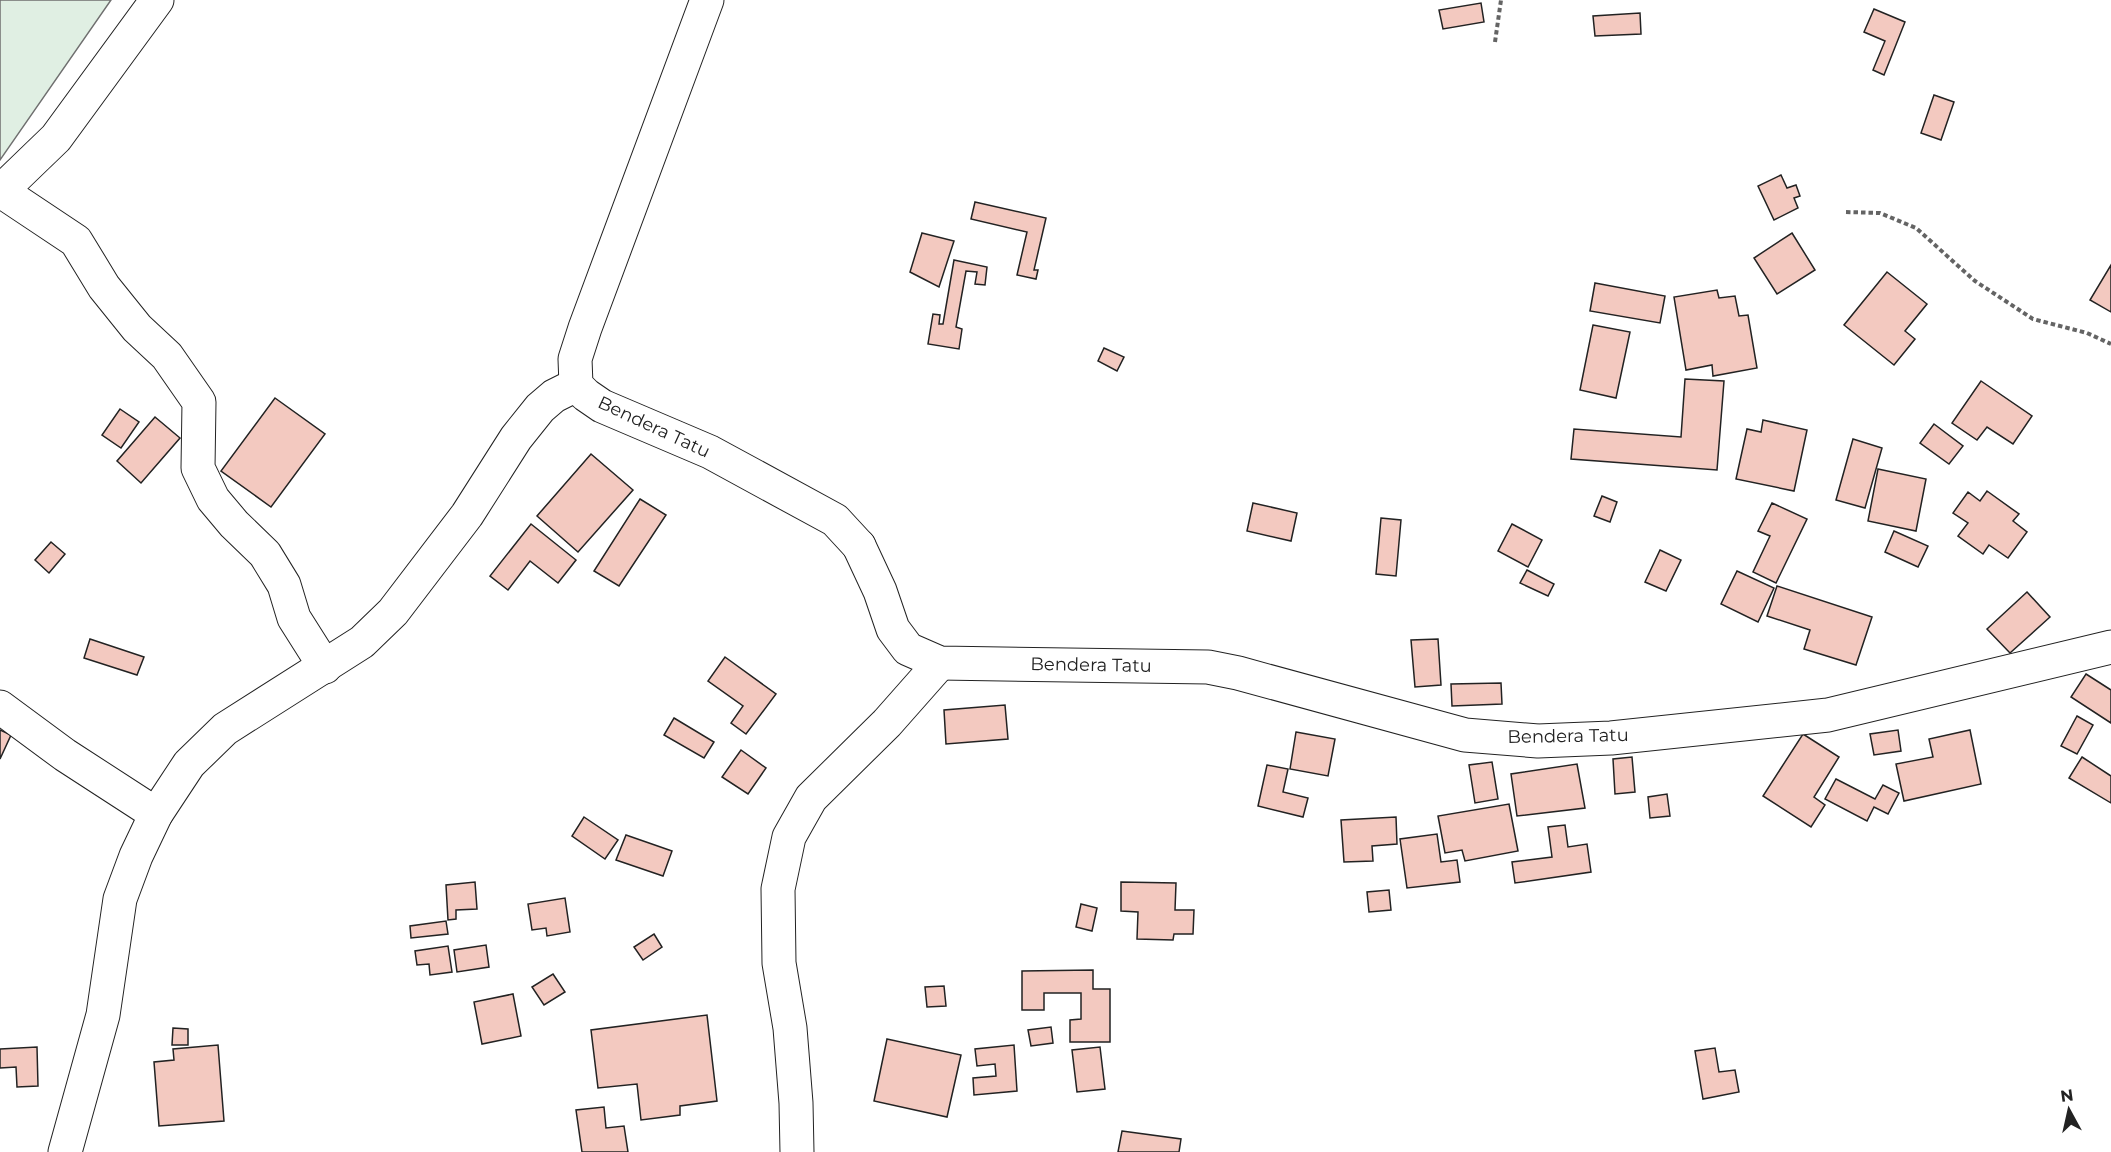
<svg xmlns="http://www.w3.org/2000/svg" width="2111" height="1152" font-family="Montserrat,sans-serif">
  <rect width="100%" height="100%" fill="#fff"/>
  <path fill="#e0efe3" stroke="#6f6f6f" stroke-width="1.5" d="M0,0H111L0,160Z"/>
  <g fill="#f3c9c0" stroke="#222" stroke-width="1.5">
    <path d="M1481,3L1484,22L1443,29L1439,10Z"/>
    <path d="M1874,9L1905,22L1884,75L1873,70L1885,41L1864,32Z"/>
    <path d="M1640,13L1641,34L1595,36L1593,16Z"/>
    <path d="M1934,95L1954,102L1941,140L1921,133Z"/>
    <path d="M1781,175L1787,188L1796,185L1800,196L1794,198L1798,208L1774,220L1758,186Z"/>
    <path d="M975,202L1046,218L1034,270H1038L1036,279L1017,275L1027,232L971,219Z"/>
    <path d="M922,233L954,241L939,287L910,272Z"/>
    <path d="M1792,233L1815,270L1777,294L1754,258Z"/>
    <path d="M954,260L987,267L985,285L975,284L977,272L966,271L956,327L962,329L959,349L928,344L933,314L940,315L939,324H943Z"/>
    <path d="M2111,265V312L2090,300Z"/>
    <path d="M1887,272L1927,304L1905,331L1915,339L1894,365L1844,325Z"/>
    <path d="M1595,283L1665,296L1660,323L1590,311Z"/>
    <path d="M1717,290L1719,298L1735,296L1739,316L1748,315L1757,368L1713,376L1712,365L1686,370L1674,297Z"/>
    <path d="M1593,325L1630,332L1616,398L1580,390Z"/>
    <path d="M1104,348L1124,357L1117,371L1098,361Z"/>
    <path d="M1685,379L1724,381L1717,470L1571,459L1574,429L1681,437Z"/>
    <path d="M1981,381L2032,416L2013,444L1987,427L1977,440L1952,423Z"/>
    <path d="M275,398L325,434L271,507L221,471Z"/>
    <path d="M120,409L139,422L121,448L102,435Z"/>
    <path d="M155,417L180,438L141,483L117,461Z"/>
    <path d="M1763,420L1807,430L1794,491L1736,479L1747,429L1761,432Z"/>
    <path d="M1934,424L1963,446L1949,464L1920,443Z"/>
    <path d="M1853,439L1882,448L1865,508L1836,500Z"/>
    <path d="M591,454L633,490L578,552L537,516Z"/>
    <path d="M1878,469L1926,479L1916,531L1868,521Z"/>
    <path d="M1987,491L2019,514L2013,521L2027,532L2008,558L1989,545L1983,554L1958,536L1968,523L1953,513L1968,492L1980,501Z"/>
    <path d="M1602,496L1617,502L1610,522L1594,516Z"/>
    <path d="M640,499L666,515L619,586L594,571Z"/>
    <path d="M1253,503L1297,513L1291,541L1247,531Z"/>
    <path d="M1772,503L1807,519L1776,583L1753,572L1770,536L1758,531Z"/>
    <path d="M1381,518L1401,520L1396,576L1376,574Z"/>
    <path d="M531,524L576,560L558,583L530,561L508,590L490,576Z"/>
    <path d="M1512,524L1542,540L1528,567L1498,551Z"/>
    <path d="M1894,531L1928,546L1918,567L1885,552Z"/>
    <path d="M51,542L65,554L49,573L35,560Z"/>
    <path d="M1660,550L1681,560L1666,591L1645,582Z"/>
    <path d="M1527,570L1554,584L1548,596L1520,583Z"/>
    <path d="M1737,571L1774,588L1758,622L1721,604Z"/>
    <path d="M1777,586L1872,617L1856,665L1804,649L1810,630L1767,616Z"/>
    <path d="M2027,592L2050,617L2010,653L1987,629Z"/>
    <path d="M90,639L144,657L137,675L84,658Z"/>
    <path d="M1438,639L1441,685L1415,687L1411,640Z"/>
    <path d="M725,657L776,694L746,734L731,723L743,706L708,681Z"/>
    <path d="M2086,674L2111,690V723L2071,697Z"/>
    <path d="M1501,683L1502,704L1452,706L1451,684Z"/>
    <path d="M1005,705L1008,739L946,744L944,710Z"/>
    <path d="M2077,716L2093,725L2077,754L2061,746Z"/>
    <path d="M674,718L714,742L704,758L664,735Z"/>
    <path d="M0,730L11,735L0,759Z"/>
    <path d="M1898,730L1901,751L1874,755L1870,734Z"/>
    <path d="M1970,730L1981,784L1904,801L1896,764L1933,757L1929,739Z"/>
    <path d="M1296,732L1335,739L1328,776L1290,769Z"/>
    <path d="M1803,734L1839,757L1814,797L1825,805L1811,827L1763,796Z"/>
    <path d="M741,750L766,768L748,794L722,777Z"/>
    <path d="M1632,757L1635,792L1615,794L1613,759Z"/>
    <path d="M2082,757L2111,776V803L2069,778Z"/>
    <path d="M1492,762L1498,799L1475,803L1469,765Z"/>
    <path d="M1577,764L1585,808L1517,816L1511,774Z"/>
    <path d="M1267,765L1288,769L1283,792L1308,798L1303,817L1258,806Z"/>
    <path d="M1836,779L1875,799L1883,785L1899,793L1888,814L1874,807L1867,821L1825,799Z"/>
    <path d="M1667,794L1670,816L1650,818L1648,797Z"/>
    <path d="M1509,804L1518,851L1465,861L1462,850L1445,853L1438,816Z"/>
    <path d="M584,817L618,840L605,859L572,836Z"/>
    <path d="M1396,817L1397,844L1372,846L1373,861L1344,862L1341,820Z"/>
    <path d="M1565,825L1568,847L1587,844L1591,872L1515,883L1512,862L1552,857L1548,827Z"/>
    <path d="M1437,834L1441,862L1457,860L1460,882L1407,888L1400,839Z"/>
    <path d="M626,835L672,851L663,876L616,860Z"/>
    <path d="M475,882L477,909L456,910V919L448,920L446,885Z"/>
    <path d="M1121,882L1176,883L1175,910H1194L1193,934H1174L1173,940L1137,939L1138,912L1121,911Z"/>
    <path d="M1389,890L1391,910L1369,912L1367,892Z"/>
    <path d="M565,898L570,932L547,936L546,928L532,930L528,904Z"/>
    <path d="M1081,904L1097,908L1092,931L1076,927Z"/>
    <path d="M446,921L448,934L411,938L410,926Z"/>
    <path d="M654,934L662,947L643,960L634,947Z"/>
    <path d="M486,945L489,967L457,972L454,950Z"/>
    <path d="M448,946L452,972L430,975L429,964L417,965L415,951Z"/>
    <path d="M1093,970V989H1110V1042H1070V1020L1081,1019V993H1044V1010H1022V971Z"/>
    <path d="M553,974L565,992L544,1005L532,987Z"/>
    <path d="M944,986L946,1006L927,1007L925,987Z"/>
    <path d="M513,994L521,1036L482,1044L474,1002Z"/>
    <path d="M707,1015L717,1101L680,1106V1115L641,1120L637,1084L598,1088L591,1030Z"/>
    <path d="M1051,1027L1053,1043L1031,1046L1028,1030Z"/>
    <path d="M173,1028L188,1029V1045H172Z"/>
    <path d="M887,1039L961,1055L947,1117L874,1101Z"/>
    <path d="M218,1045L224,1121L159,1126L154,1062L174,1060L173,1049Z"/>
    <path d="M1014,1045L1017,1091L974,1095L973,1078L996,1076L995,1064L977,1066L975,1049Z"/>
    <path d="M37,1047L38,1086L17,1087L16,1067L0,1068V1049Z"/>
    <path d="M1100,1047L1105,1089L1077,1092L1072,1050Z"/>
    <path d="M1715,1048L1719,1072L1735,1070L1739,1092L1703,1099L1695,1051Z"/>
    <path d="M604,1107L606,1128L624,1126L628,1152H582L576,1110Z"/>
    <path d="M1122,1131L1181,1139L1179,1152H1118Z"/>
  </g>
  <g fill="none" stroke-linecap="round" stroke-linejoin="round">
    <g stroke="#222" stroke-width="35">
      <g id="minor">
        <path d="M1,191L76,241L104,287L137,328L167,356L199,402L198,468L213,499L234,524L265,554L284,585L294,618L325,667"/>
        <path d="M0,192L56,138L157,0"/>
        <path d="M859,546L880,591L893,629L908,649L940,663L1208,667L1238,673L1465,735L1538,741L1611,738L1828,715L2111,647"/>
        <path d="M0,707L65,755L156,814"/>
        <path d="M65,1152L103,1015L120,899L136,856L156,814L189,764L225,729L362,642L393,612L467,515L516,438L540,408L554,396L576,385"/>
        <path d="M797,1152L796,1103L790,1028L779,963L778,889L789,837L811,798L887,723L940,663"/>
      </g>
    </g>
    <g stroke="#222" stroke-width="35">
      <path id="major" d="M707,0L585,328L575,359L576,385L586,395L602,406L710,452L835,520L859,546"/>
    </g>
    <g stroke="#646464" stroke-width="4" stroke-dasharray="4.5 3" stroke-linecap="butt">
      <path d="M1495,42L1501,0"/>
      <path d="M1846,212L1880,213L1916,228L1975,281L2033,319L2087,333L2111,344"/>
    </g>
    <use href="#minor" stroke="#fff" stroke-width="33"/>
    <use href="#major" stroke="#fff" stroke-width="33"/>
  </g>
  <g text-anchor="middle" stroke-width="4.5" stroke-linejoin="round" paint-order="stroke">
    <g font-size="18" fill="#222" stroke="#fff">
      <text transform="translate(654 427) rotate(25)" y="6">Bendera Tatu</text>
      <text transform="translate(1091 665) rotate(1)" y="6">Bendera Tatu</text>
      <text transform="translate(1568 736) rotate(-1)" y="6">Bendera Tatu</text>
    </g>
  </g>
  <g transform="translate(2069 1110) rotate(352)" stroke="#ffffff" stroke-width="4.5" paint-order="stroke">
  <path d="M0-4.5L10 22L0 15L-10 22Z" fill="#222222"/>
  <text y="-9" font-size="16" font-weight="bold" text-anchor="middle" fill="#222222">N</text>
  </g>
</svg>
